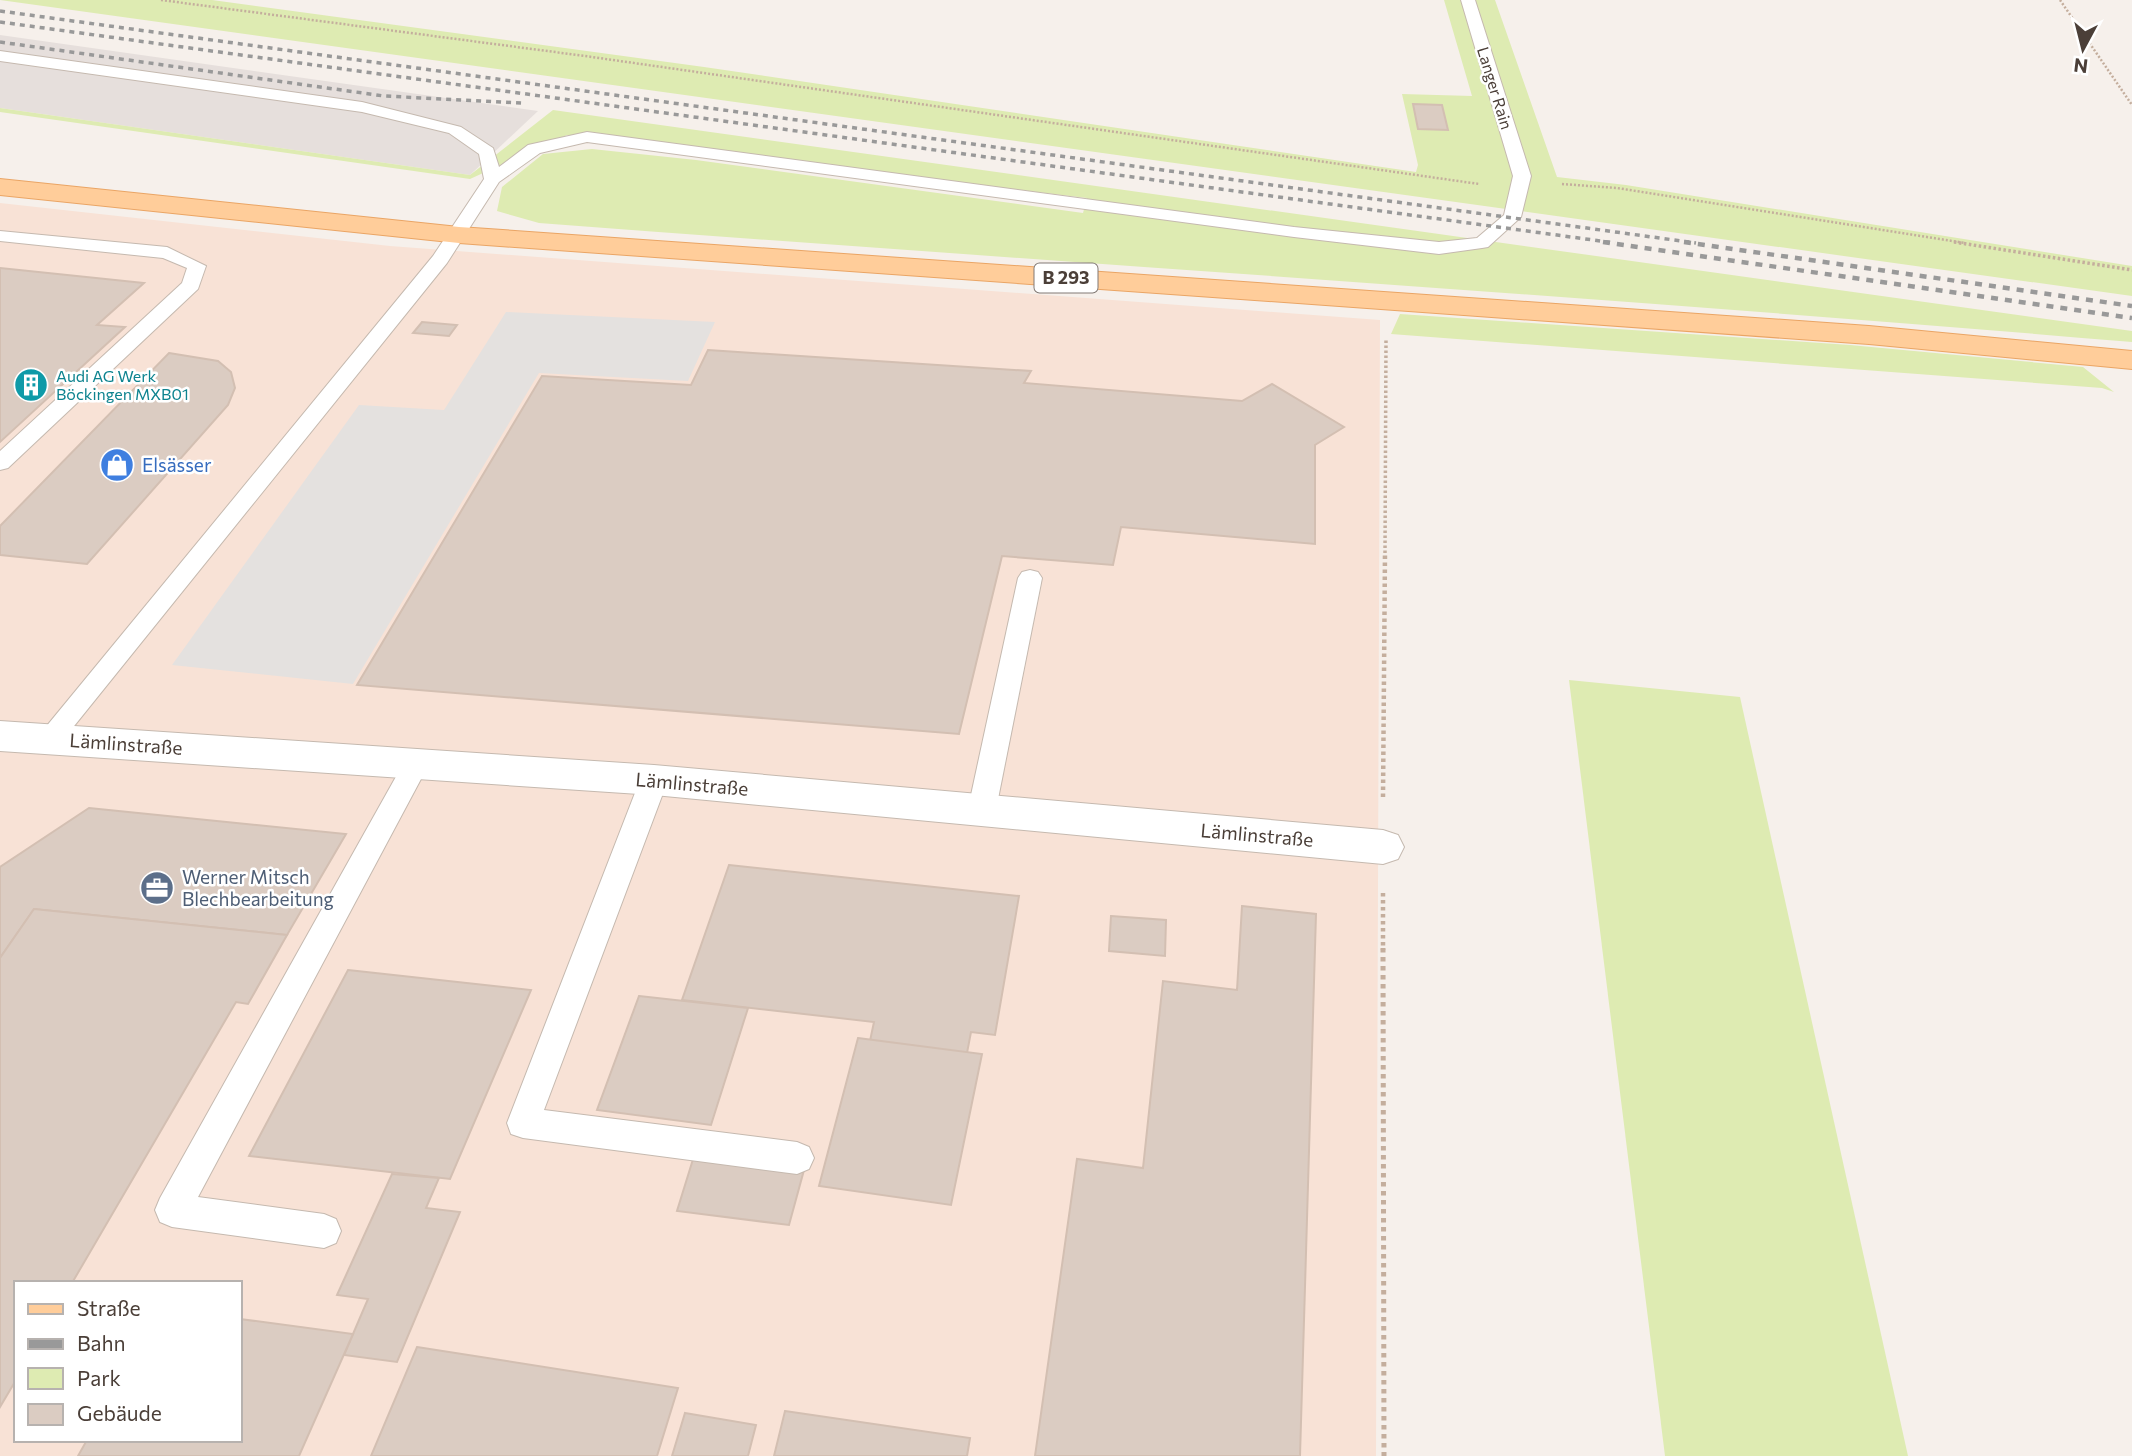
<svg xmlns="http://www.w3.org/2000/svg" width="2132" height="1456" font-family="Commissioner,sans-serif">
  <rect width="100%" height="100%" fill="#f6f0eb"/>
  <path fill="#f8e2d6" fill-rule="evenodd" d="M0,203L390,246L1380,320L1376,1456H0ZM16,1283H240V1440H16Z"/>
  <path fill="#e6dfdc" d="M0,35L538,111L470,175L0,108Z"/>
  <g fill="#deebb2">
    <path d="M0,0H212L704,67L1416,172L1418,165L1402,94L1472,96L1444,0H1495L1557,177L1626,185L2132,266V296Z"/>
    <path d="M0,108L470,175L553,110L2132,331V342C1601,297 1070,263 539,223L497,211L502,187L543,154L592,149L696,160L1083,213L1087,198L567,135L470,179L0,112Z"/>
    <path d="M1400,314L1850,345L2083,367L2114,392L2102,388L1391,334Z"/>
    <path d="M1569,680L1740,697L1908,1456H1665Z"/>
  </g>
  <path fill="#e4e1df" d="M506,312L715,322L688,381L539,373L353,684L172,665L359,405L444,410Z"/>
  <g fill="#dbccc2" stroke="#d3bfb2" stroke-width="2">
    <path d="M1413,104L1442,105L1448,130L1418,129Z"/>
    <path d="M0,268L144,283L97,325L125,327L0,442Z"/>
    <path d="M422,322L457,325L449,336L413,333Z"/>
    <path d="M708,350L1031,371L1024,383L1242,401L1272,384L1344,427L1315,445V544L1121,527L1113,565L1002,556L959,734L357,685L542,376L691,385Z"/>
    <path d="M169,353L218,361L231,372L235,388L228,405L87,564L0,555V526Z"/>
    <path d="M89,808L346,834L287,935L34,909L0,958V867Z"/>
    <path d="M729,865L1019,896L995,1035L971,1032L967,1053L870,1041L874,1022L682,1000Z"/>
    <path d="M1242,906L1316,914L1300,1456H1035L1077,1159L1143,1168L1163,981L1237,990Z"/>
    <path d="M34,909L287,935L248,1004L236,1002L72,1283H16V1380L0,1407V958Z"/>
    <path d="M1111,916L1166,920L1165,956L1109,951Z"/>
    <path d="M348,970L531,990L450,1179L249,1156Z"/>
    <path d="M639,996L748,1008L711,1125L597,1110Z"/>
    <path d="M858,1038L982,1054L951,1205L819,1186Z"/>
    <path d="M694,1156L804,1170L789,1225L677,1211Z"/>
    <path d="M392,1174L439,1178L426,1208L460,1212L397,1362L344,1355L368,1299L337,1295Z"/>
    <path d="M240,1319L353,1334L299,1456H78L87,1440H240Z"/>
    <path d="M417,1347L678,1388L657,1456H371Z"/>
    <path d="M785,1411L970,1438L967,1456H774Z"/>
    <path d="M685,1413L756,1425L748,1456H672Z"/>
  </g>
  <g fill="none" stroke-linecap="round" stroke-linejoin="round">
    <g stroke="#c5b9af" stroke-width="2">
      <g id="lane">
        <path d="M1461,0H1475L1531,176L1521,217L1488,247L1482,248L1439,254L1294,237L587,142L540,153L499,182L447,263L58,746L49,749L40,746L36,739L433,256L484,179L479,154L449,133L362,112L0,61V51L362,102L461,127L493,148L499,167L528,145L587,132L1294,227L1439,242L1477,238L1504,215L1513,176Z"/>
        <path d="M0,231L167,247L206,266L198,289L8,468L0,470V451L182,283L187,268L163,258L0,241Z"/>
        <path d="M1030,570L1038,572L1042,578L996,809L992,817L982,820L972,817L968,809L1018,578L1022,572Z"/>
        <path d="M416,754L425,757L429,764L198,1197L324,1214L336,1219L341,1231L336,1243L324,1248L172,1227L160,1222L155,1210L160,1198L407,757Z"/>
        <path d="M654,769L664,773L668,780L544,1110L797,1142L809,1147L814,1158L809,1169L797,1174L523,1138L511,1134L507,1123L640,780L644,773Z"/>
      </g>
    </g>
    <g stroke="#c5b9af" stroke-width="2">
      <path id="street" d="M0,721L654,765L1383,830L1398,835L1404,847L1398,859L1383,864L654,795L0,751Z"/>
    </g>
    <g stroke="#eaa565" stroke-width="2">
      <path id="primary" d="M0,179L459,227L1869,326L2132,351V369L1869,344L459,243L0,195Z"/>
    </g>
    <g stroke="#c4ae9d" stroke-width="2.5" stroke-dasharray="2 2" stroke-linecap="butt">
      <path d="M161,0L585,56L1479,184"/>
      <path d="M2060,0L2132,105"/>
      <path d="M1562,184L1617,188L1965,243"/>
    </g>
    <g stroke="#c4ae9d" stroke-width="3.5" stroke-dasharray="2.5 2.5" stroke-linecap="butt">
      <path d="M1954,242L2132,270"/>
      <path d="M1385,553L1386,340"/>
    </g>
    <g stroke="#c4ae9d" stroke-width="4.5" stroke-dasharray="3.5 3.5" stroke-linecap="butt">
      <path d="M1383,797L1385,552"/>
      <path d="M1383,893V950"/>
    </g>
    <path stroke="#c4ae9d" stroke-width="5" stroke-dasharray="4.5 4.5" stroke-linecap="butt" d="M1383,948L1384,1456"/>
    <use href="#lane" fill="#fff" fill-rule="evenodd"/>
    <use href="#street" fill="#fff" fill-rule="evenodd"/>
    <use href="#primary" fill="#ffcd9a" fill-rule="evenodd"/>
    <g stroke="#999" stroke-width="3.5" stroke-dasharray="5 5" stroke-linecap="butt">
      <path d="M0,11L1696,243"/>
      <path d="M0,22L1615,243"/>
      <path d="M0,42L384,96L522,103"/>
    </g>
    <g stroke="#999" stroke-width="4.5" stroke-dasharray="7 7" stroke-linecap="butt">
      <path d="M1603,242L2132,318"/>
      <path d="M1684,242L2132,306"/>
    </g>
  </g>
  <defs>
    <g id="building-disc" transform="scale(1.75)"><circle r="9.5" fill="#0f9aa8" stroke="#fff"/><path d="M-4-6H4V6H1V3H-1V6H-4ZM-2.5-4.3h1.7v1.8h-1.7ZM.8-4.3h1.7v1.8H.8ZM-2.5-1h1.7V.8h-1.7ZM.8-1h1.7V.8H.8Z" fill="#fff"/></g>
    <g id="shop-disc" transform="scale(1.75)"><circle r="9.5" fill="#3f7fe0" stroke="#fff"/><path d="M-5-2.5h2.3a2.7 3.5 0 0 1 5.4 0H5L5.5 6h-11ZM-1.5-2.5h3a1.5 2.3 0 0 0-3 0Z" fill="#fff"/></g>
    <g id="office-disc" transform="scale(1.75)"><circle r="9.5" fill="#5c6f8a" stroke="#fff"/><path d="M-6-3h4V-5.5h4V-3h4V5H-6ZM-1-4.5V-3h2v-1.5ZM-6 0V1H6V0Z" fill="#fff"/></g>
  </defs>
  <g fill-rule="evenodd">
    <use href="#building-disc" x="31" y="385"/>
    <use href="#shop-disc" x="117" y="465"/>
    <use href="#office-disc" x="157" y="888"/>
  </g>
  <g text-anchor="middle" stroke-width="5" stroke-linejoin="round" paint-order="stroke">
    <g font-size="16" fill="#4b3f38" stroke="#fff">
      <text transform="translate(1495 88) rotate(73)" y="6">Langer Rain</text>
    </g>
    <g font-size="16" fill="#0d838f" stroke="#fff" text-anchor="start">
      <text x="56" y="382">Audi AG Werk<tspan x="56" dy="18">Böckingen MXB01</tspan></text>
    </g>
    <rect fill="#fff" stroke="#817974" stroke-width="2" x="1034.5" y="263.5" width="63" height="29" rx="5"/>
    <g font-size="18" font-weight="bold" fill="#4b3f38">
      <text x="1066" y="284">B 293</text>
    </g>
    <g font-size="19" fill="#366cbe" stroke="#fff" text-anchor="start">
      <text x="142" y="472">Elsässer</text>
    </g>
    <g font-size="19" fill="#4b3f38" stroke="#fff">
      <text transform="translate(126 744) rotate(4)" y="7">Lämlinstraße</text>
      <text transform="translate(692 784) rotate(5)" y="7">Lämlinstraße</text>
      <text transform="translate(1257 835) rotate(5)" y="7">Lämlinstraße</text>
    </g>
    <g font-size="19" fill="#4e5e75" stroke="#fff" text-anchor="start">
      <text x="182" y="884">Werner Mitsch<tspan x="182" dy="22">Blechbearbeitung</tspan></text>
    </g>
  </g>
  <rect x="14" y="1281" width="228" height="161" fill="#ffffff" stroke="#b7b2af" stroke-width="2"/>
  <rect x="28" y="1304" width="35" height="10" fill="#ffcd9a" stroke="#b7b2af" stroke-width="2"/>
  <text x="77" y="1316" font-size="21" fill="#4b3f38">Straße</text>
  <rect x="28" y="1339" width="35" height="10" fill="#999999" stroke="#b7b2af" stroke-width="2"/>
  <text x="77" y="1351" font-size="21" fill="#4b3f38">Bahn</text>
  <rect x="28" y="1368" width="35" height="21" fill="#deebb2" stroke="#b7b2af" stroke-width="2"/>
  <text x="77" y="1386" font-size="21" fill="#4b3f38">Park</text>
  <rect x="28" y="1404" width="35" height="21" fill="#dbccc2" stroke="#b7b2af" stroke-width="2"/>
  <text x="77" y="1421" font-size="21" fill="#4b3f38">Gebäude</text>
  <g transform="translate(2083 49) rotate(187)" stroke="#ffffff" stroke-width="5" paint-order="stroke">
  <path d="M0-5L12 26L0 18L-12 26Z" fill="#4b3f38"/>
  <text y="-10" font-size="19" font-weight="bold" text-anchor="middle" fill="#4b3f38">N</text>
  </g>
</svg>
